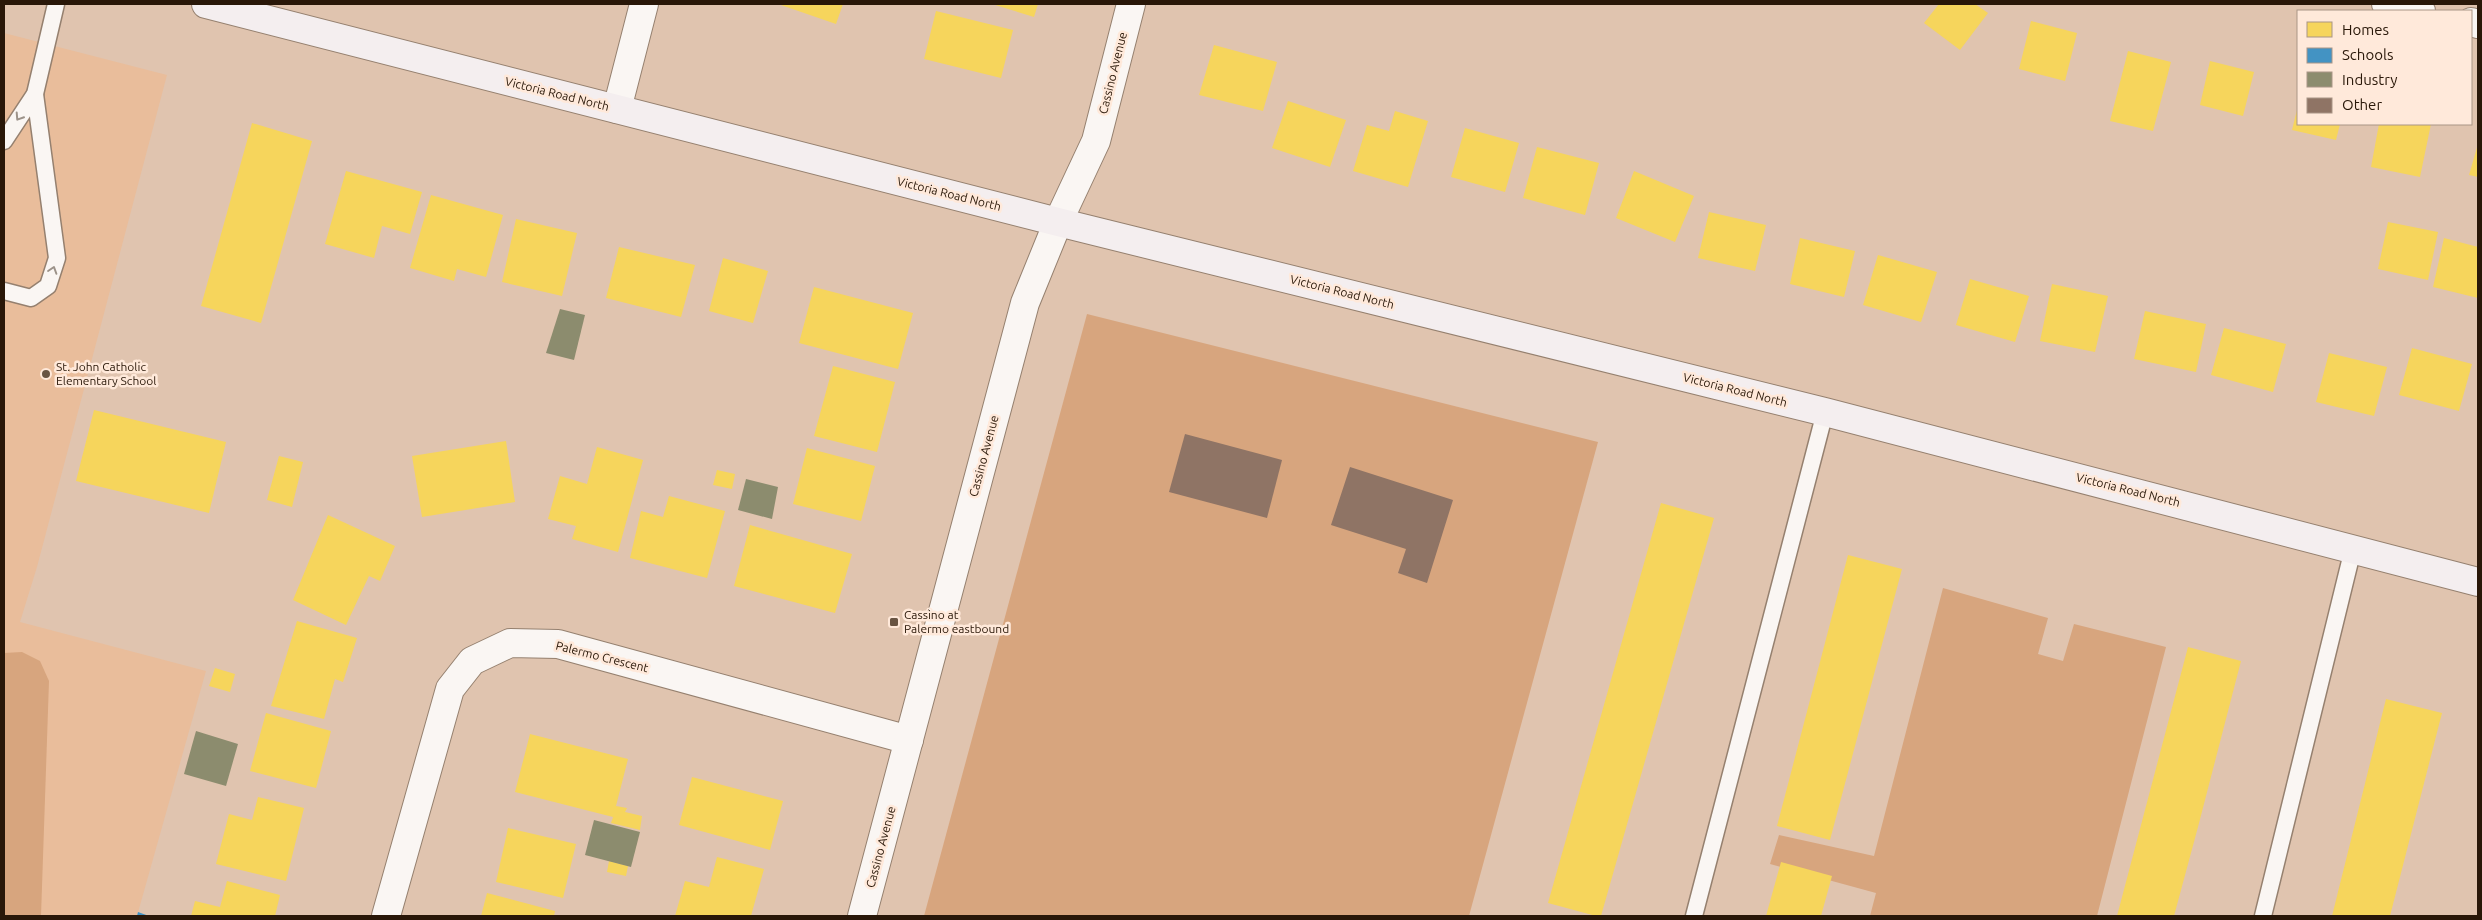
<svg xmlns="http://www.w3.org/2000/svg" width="2482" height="920" font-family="Ubuntu,sans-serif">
  <rect width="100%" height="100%" fill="#e0c4af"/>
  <path fill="#e9bd9b" d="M4,33L167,75L37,567L20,622L206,671L137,916H4Z"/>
  <g fill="#d7a57e">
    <path d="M1087,314L1598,442L1469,916H924Z"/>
    <path d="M1943,588L2048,618L2038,654L2063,661L2074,624L2166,647L2097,916H1870L1876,893L1770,864L1779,835L1874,856Z"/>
    <path d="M22,652L40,661L49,681L41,916H4V653Z"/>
  </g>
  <g fill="#f6d55c">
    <path d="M778,4H843L836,24Z"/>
    <path d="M992,4H1038L1034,17Z"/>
    <path d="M1939,4H1975L1988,13L1960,50L1924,23Z"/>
    <path d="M936,11L1013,30L1001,78L924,59Z"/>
    <path d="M2031,21L2077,33L2065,81L2019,69Z"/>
    <path d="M1214,45L1277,62L1263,111L1199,95Z"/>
    <path d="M2128,51L2171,62L2153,131L2110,121Z"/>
    <path d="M2210,61L2254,72L2243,116L2200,105Z"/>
    <path d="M1288,101L1346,120L1330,167L1272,148Z"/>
    <path d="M2298,106V124H2340L2336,140L2292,130Z"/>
    <path d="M1395,111L1428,121L1408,187L1353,171L1367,125L1389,131Z"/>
    <path d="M252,123L312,141L261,323L201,306Z"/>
    <path d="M2379,124H2431L2420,177L2371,167Z"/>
    <path d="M1465,128L1519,143L1505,192L1451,177Z"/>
    <path d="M2478,144V177L2469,175Z"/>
    <path d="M1537,147L1599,163L1585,215L1523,198Z"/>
    <path d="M346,171L422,192L410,234L382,226L374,258L325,244Z"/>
    <path d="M1634,171L1694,196L1675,242L1616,218Z"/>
    <path d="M431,195L503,215L486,277L457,269L454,281L410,268Z"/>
    <path d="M1709,212L1766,225L1755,271L1698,258Z"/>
    <path d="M516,219L577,233L562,296L502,282Z"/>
    <path d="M2388,222L2438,232L2428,280L2378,269Z"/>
    <path d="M1800,238L1855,251L1844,297L1790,284Z"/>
    <path d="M2444,238L2478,247V298L2433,287Z"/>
    <path d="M619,247L695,265L681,317L606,298Z"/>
    <path d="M1878,255L1937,272L1921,322L1863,305Z"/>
    <path d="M723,258L768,271L753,323L709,311Z"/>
    <path d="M1970,279L2029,296L2015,342L1956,325Z"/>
    <path d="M2052,284L2108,296L2095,352L2040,341Z"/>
    <path d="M814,287L913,313L898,369L799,343Z"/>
    <path d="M2145,311L2206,324L2196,372L2134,359Z"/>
    <path d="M2224,328L2286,344L2273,392L2211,375Z"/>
    <path d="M2412,348L2472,364L2459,411L2399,395Z"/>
    <path d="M2329,353L2387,367L2374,416L2316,402Z"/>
    <path d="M833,366L895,382L877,452L814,436Z"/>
    <path d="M94,410L226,442L209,513L76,481Z"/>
    <path d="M506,441L515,502L422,517L412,456Z"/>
    <path d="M597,447L643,460L618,552L572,539L576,526L548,519L560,476L587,484Z"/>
    <path d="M807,448L875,466L861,521L793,504Z"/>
    <path d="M279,456L303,462L292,507L267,500Z"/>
    <path d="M717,470L735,474L732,489L713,485Z"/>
    <path d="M669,496L725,511L707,578L630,558L641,511L663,517Z"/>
    <path d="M1661,503L1714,518L1601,916H1596L1548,903Z"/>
    <path d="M328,515L395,546L380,581L369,576L346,625L293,600Z"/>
    <path d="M750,525L852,554L835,613L734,586Z"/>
    <path d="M1848,555L1902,569L1830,840L1777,826Z"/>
    <path d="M297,621L357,638L343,682L335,679L324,719L271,706Z"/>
    <path d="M2188,647L2241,661L2198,827L2174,916H2117Z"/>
    <path d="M215,668L235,674L230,692L209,686Z"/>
    <path d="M2386,699L2442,713L2390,916H2332Z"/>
    <path d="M266,713L331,731L316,788L250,771Z"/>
    <path d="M530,734L628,759L616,806L627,808L625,812L642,816L640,830L611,823L613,817L515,792Z"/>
    <path d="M692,777L783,801L770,850L679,825Z"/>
    <path d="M258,797L304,808L286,881L216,864L229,814L252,820Z"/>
    <path d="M508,828L576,844L563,898L496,882Z"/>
    <path d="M717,857L764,869L751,916H675L685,881L709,887Z"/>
    <path d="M609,861L628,866L626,876L607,872Z"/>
    <path d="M1781,862L1832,876L1821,916H1766Z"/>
    <path d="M227,881L280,895L275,916H191L195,901L220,907Z"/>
    <path d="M487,893L555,911L554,916H481Z"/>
  </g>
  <path fill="#4393c3" d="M138,912L149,916H137Z"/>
  <g fill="#8c8c6e">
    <path d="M560,309L585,315L574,360L546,353Z"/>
    <path d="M746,479L778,487L772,519L738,510Z"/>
    <path d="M196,731L238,744L226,786L184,774Z"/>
    <path d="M594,820L640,832L631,867L585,855Z"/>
  </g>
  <g fill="#8f7465">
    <path d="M1185,434L1282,460L1267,518L1169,492Z"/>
    <path d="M1350,467L1453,500L1427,583L1398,573L1406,549L1331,525Z"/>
  </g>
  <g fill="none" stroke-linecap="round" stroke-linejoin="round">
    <g stroke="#95806f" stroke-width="19">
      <g id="lane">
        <path d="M4,141L35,94L56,4"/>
        <path d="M4,291L31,298L48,286L57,258L35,94"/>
        <path d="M1694,916L1825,412"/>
        <path d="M2263,916L2353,549"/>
      </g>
    </g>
    <g stroke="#95806f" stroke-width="30">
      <g id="street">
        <path d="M2386,4L2421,11"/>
        <path d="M2471,22L2478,24"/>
        <path d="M617,109L644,4"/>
        <path d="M386,916L450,689L472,661L510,643L558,644L909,740"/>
        <path d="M862,916L1025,303L1058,222L1096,141L1131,4"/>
      </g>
    </g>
    <g stroke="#95806f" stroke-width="30">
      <path id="secondary" d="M206,4L1058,222L1825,412L2478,582"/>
    </g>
    <use href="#lane" stroke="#faf6f3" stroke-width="16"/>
    <use href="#street" stroke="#faf6f3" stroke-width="28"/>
    <use href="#secondary" stroke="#f4eeef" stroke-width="28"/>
  </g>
  <defs><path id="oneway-chevron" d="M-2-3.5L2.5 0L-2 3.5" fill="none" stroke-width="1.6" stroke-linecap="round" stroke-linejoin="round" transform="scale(1.25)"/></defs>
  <g stroke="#9c9289">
    <use href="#oneway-chevron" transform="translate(19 117) rotate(123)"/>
    <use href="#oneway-chevron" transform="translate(53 270) rotate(-72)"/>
  </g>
  <g fill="#695442" stroke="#ffe9da" stroke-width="2">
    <circle cx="46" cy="374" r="5"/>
    <rect x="889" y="617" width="10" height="10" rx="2.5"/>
  </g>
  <g text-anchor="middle" stroke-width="5" stroke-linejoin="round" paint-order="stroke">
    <g font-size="12" fill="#291708" stroke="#ffe9da">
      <text transform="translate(1113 73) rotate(-76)" y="4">Cassino Avenue</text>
      <text transform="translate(557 94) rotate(14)" y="4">Victoria Road North</text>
      <text transform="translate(949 194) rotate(14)" y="4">Victoria Road North</text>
      <text transform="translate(1342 292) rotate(14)" y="4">Victoria Road North</text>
      <text transform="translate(1735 390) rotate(14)" y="4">Victoria Road North</text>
      <text transform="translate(984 456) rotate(-75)" y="4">Cassino Avenue</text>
      <text transform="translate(2128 490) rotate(14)" y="4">Victoria Road North</text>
      <text transform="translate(602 657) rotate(14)" y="4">Palermo Crescent</text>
      <text transform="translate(881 847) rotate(-75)" y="4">Cassino Avenue</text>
    </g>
    <g font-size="12" fill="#291708" stroke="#ffe9da" text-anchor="start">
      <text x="56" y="371">St. John Catholic<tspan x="56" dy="14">Elementary School</tspan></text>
      <text x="904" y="619">Cassino at<tspan x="904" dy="14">Palermo eastbound</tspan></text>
    </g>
  </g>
  <rect width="2482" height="920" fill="none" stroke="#291708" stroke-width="10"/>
  <rect x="2297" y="10" width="175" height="115" fill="#ffe9da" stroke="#a99586"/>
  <rect x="2307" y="22" width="25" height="15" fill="#f6d55c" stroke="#a99586"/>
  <text x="2342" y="35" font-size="15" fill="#291708">Homes</text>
  <rect x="2307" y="48" width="25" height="15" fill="#4393c3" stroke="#a99586"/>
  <text x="2342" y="60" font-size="15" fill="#291708">Schools</text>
  <rect x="2307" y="72" width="25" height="15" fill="#8c8c6e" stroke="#a99586"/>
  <text x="2342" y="85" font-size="15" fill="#291708">Industry</text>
  <rect x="2307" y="98" width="25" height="15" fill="#8f7465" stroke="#a99586"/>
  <text x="2342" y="110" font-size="15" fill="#291708">Other</text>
</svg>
